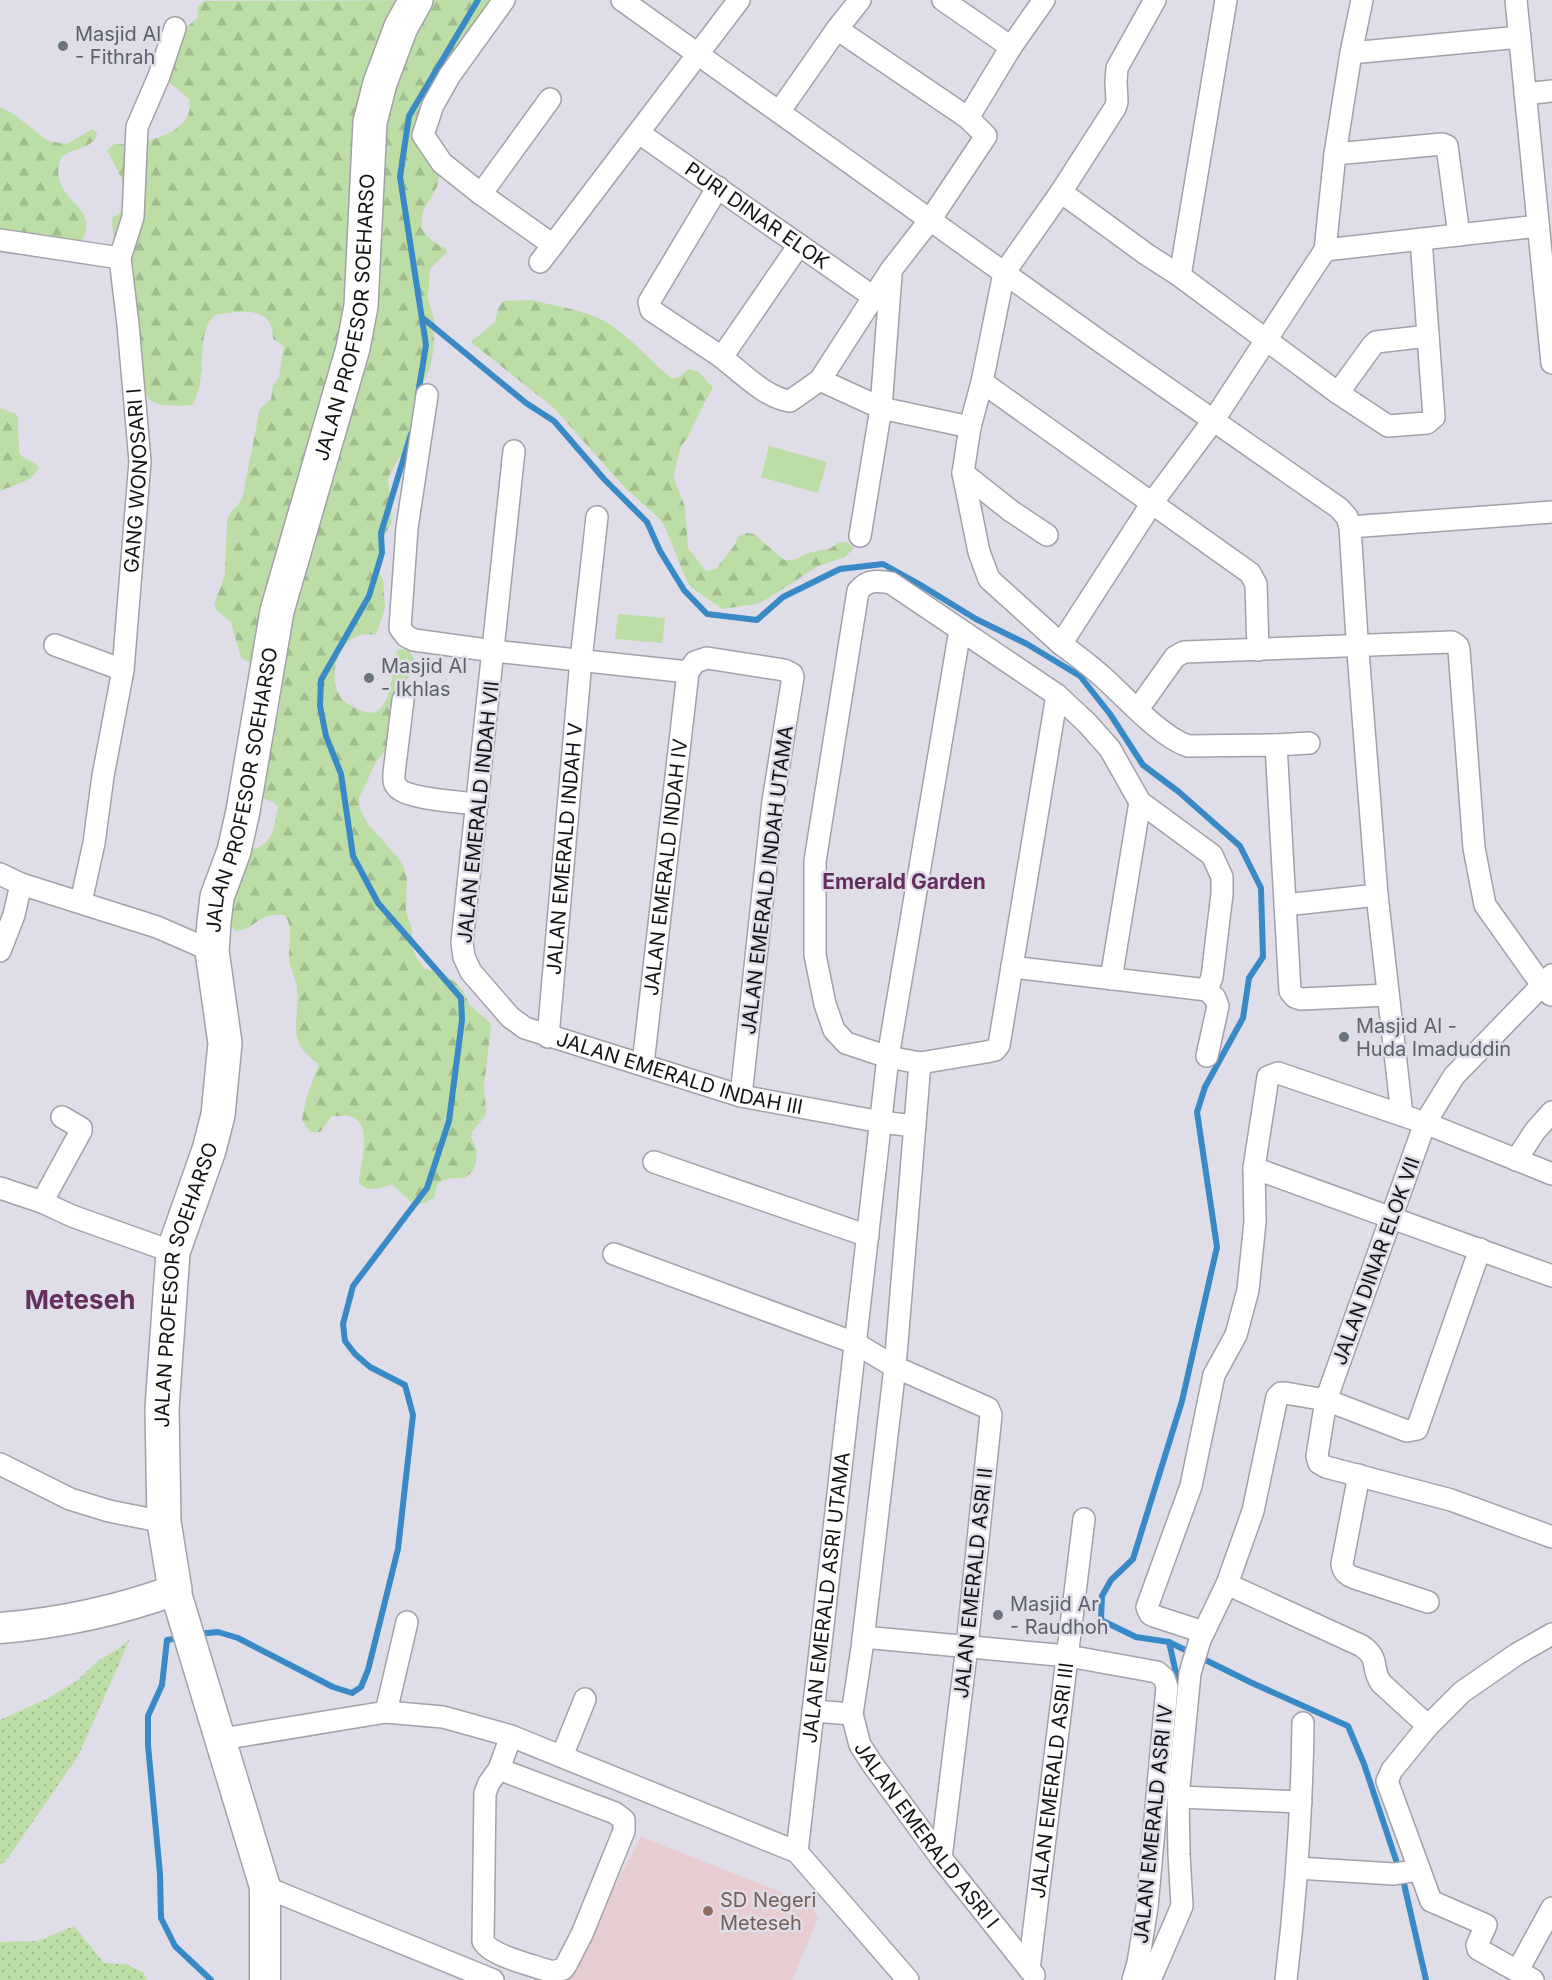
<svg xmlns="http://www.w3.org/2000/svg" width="1552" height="1980" font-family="Inter,sans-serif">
  <defs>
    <pattern id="grass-dots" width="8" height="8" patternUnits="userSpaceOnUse" patternTransform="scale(1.5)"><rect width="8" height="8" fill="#bcdda6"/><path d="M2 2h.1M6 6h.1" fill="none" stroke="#a1bd8e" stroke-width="1.8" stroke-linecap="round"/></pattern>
    <pattern id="forest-firs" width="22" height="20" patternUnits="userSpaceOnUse" patternTransform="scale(1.5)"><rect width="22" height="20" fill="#bcdda6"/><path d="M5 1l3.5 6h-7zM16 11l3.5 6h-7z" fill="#a1bd8e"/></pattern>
  </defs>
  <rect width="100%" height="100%" fill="#dfdde7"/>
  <path fill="#e7cdd2" d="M641,1837L812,1904L818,1919L792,1980H565Z"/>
  <g fill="url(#grass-dots)">
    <path d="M130,1639L78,1756L5,1862L0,1864V1720L47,1699L77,1681L99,1660L121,1647Z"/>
    <path d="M74,1926L104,1963L126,1964L143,1972L147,1980H0V1942L38,1941Z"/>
  </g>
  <g fill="url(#forest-firs)">
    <path d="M491,0L432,117L439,176L437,187L423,211L421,227C428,238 433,243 445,248L447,252L430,269L428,299L435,323L433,352L430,368L420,389L411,446L398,459L388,478L389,491L392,498L391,524L382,539L377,565L383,580L385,608L376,635C373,635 370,634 367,634C338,635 325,678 342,699C347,704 355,708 362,711C367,713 374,714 379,710C396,693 389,670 398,650L407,648L415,660V665L400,693L385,750L376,762L359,798L360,809L368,824L399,859L404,868L407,878L406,912L412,929L411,943L416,957L425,969L444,974L456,983L463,991L469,1004L489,1022L491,1026L484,1085L486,1115L472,1132L471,1137L477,1151L476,1162L473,1171L465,1178H451L438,1183L434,1198L425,1203L414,1205L392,1184C380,1189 369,1193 359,1183C359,1167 374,1124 352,1117C346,1115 338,1116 332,1116L320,1132H310L302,1120L306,1099L319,1064C283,1040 301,1020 297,988C296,976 289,970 289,956C289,943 294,926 284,915C257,912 254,931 236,931L225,920L247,850C274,847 273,829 278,807L275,803L261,797L269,737L279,712L281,690L276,678L241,658L231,622L216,610L214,605L225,575L227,519C230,511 237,507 242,499L260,409L271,399L273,385L279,377L284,346L273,339C274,310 250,310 229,313C223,314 216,313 212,318C195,339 209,379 192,405L182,406L162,405L151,401L145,392L137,361L122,253L113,233L112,218L120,213L122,208L125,185L107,150L114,144C138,146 198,134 189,99L170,83L166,71L182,31L197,18L198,7L204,1Z"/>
    <path d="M0,107L15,115L48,141L67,144L92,129L96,132L97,136C90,151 63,149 60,161C48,203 107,205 79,245L0,231Z"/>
    <path d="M531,300C555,306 583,309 606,322C630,336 650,361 672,379L681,376L688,369L699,372L713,388L703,405L688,437L681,446L675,469L674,479L685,507L688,548L706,571L716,569L734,546L738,537L746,533L754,534L784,560H793L811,552L829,549L838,543L847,542L854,548L845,557L818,566L767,599L757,604L722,609L691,587L686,579L665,527L659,518L626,489L555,409L471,342L495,322L498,309L503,301Z"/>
    <path d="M0,408L16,414L18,418L19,453C24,461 34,460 39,467C33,482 14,485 0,491Z"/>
  </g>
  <g fill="#bcdda6">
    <path d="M769,446L827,462L818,493L761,477Z"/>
    <path d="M618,614L665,618L662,643L615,639Z"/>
  </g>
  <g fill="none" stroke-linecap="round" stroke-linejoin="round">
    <g stroke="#3989c6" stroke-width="6">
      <path d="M424,319L526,403L554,421L604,479L647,522L660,551L684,590L707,614L757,620L783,597L840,569L883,564L919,584L976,619L1027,644L1080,676L1110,714L1143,765L1179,792L1240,846L1261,888L1263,957L1249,978L1243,1018L1205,1087L1197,1112L1217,1247L1182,1401L1133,1559L1111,1580L1102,1596L1101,1620L1136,1637L1169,1642L1250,1682L1348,1726L1364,1764L1404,1884L1426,1980"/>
      <path d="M418,394L426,345L400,177L409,116L478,0"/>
      <path d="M198,1634L218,1632L238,1638L333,1687L352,1693L361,1687L368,1670L398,1549L413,1415L405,1385L370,1367L355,1354L345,1341L343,1324L353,1286L427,1188L449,1121L462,1020L461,998L378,903L353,856L341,774L326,736L320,706L321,680L369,596L382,553L381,533L411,434"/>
      <path d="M180,1638L167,1640L162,1685L148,1716V1745L160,1874L161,1918L175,1946L211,1980"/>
      <path d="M1169,1642L1180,1691"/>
    </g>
    <g stroke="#a2a1aa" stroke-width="24">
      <g id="minor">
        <path d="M504,0L450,75L433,105L423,135L442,163L481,194L553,245"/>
        <path d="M622,0L1101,342L1339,508L1347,517L1350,527L1357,639L1377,895L1402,1115"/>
        <path d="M943,0L1011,47L1044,0"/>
        <path d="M1516,0L1552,363"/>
        <path d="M1351,53L1520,37"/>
        <path d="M1525,94L1552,91"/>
        <path d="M779,112L837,29L860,0"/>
        <path d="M968,118L1011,47"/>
        <path id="s1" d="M639,133L875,298"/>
        <path d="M1335,154L1442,144L1447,146L1459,235"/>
        <path d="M718,187L649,302L651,310L657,314C678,328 699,342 720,356C739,370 765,398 790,401L820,380L891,270L930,220L986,136L968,118L837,29"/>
        <path d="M1061,192L1146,254L1180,276L1338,393L1388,426L1427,423L1434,417L1421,239"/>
        <path d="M481,194L550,99"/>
        <path d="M0,240L120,258"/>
        <path d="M1325,250L1538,226"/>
        <path d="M540,262L739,0"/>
        <path d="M1180,276L1226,0"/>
        <path d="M722,357L799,245"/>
        <path d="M820,380L881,408L970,427L982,382L1004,273L1061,192L1115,108L1117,102L1116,81L1117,68L1155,0"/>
        <path d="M982,382L1250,573L1256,584L1258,650"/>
        <path d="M1338,393L1372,346L1376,342L1428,336"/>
        <path d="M427,395L407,528L400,628L406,636L414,640L494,651L688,672L695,662L707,658L784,670L792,674L793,677L773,801L741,1096"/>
        <path d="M970,427L963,473L979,552L989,579L1061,644L1152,503L1213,421L1325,250L1335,154L1351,53L1362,0"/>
        <path id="s2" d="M514,451L462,942L464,957L471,972L510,1017L525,1028L741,1096L881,1122L914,1126"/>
        <path d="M963,473L1011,511L1047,535"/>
        <path d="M1350,527L1552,512"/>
        <path d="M860,536L881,408L891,275"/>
        <path d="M960,630L888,1057L920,1063L986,1052L995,1050L999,1045L1057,695"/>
        <path d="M1061,644C1076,655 1091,666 1105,679C1127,699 1161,737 1188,746L1276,745L1290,991L1295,997L1301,999L1388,995"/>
        <path d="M55,645L123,670"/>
        <path d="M403,700L394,773C394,778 393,783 397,787C406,799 461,802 477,804"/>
        <path d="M1138,709L1175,657L1184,652L1452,642L1458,646L1459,650L1474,848L1485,905L1542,985L1551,995"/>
        <path d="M1276,745L1309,743"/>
        <path d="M0,874L21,884L157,927L212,951"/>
        <path id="s3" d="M81,902L94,843L103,776L123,670L140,461L128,325L120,258L133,217L137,127L159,76L175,28"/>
        <path d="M1285,905L1377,895"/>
        <path d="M0,951L14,915L21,884"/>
        <path d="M1012,967L1207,990L1215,998L1218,1006L1207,1056"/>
        <path d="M1552,975L1454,1076L1425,1123L1326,1400L1317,1456L1319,1463L1326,1467L1451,1500L1552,1537"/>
        <path d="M1111,979L1140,802"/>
        <path id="s4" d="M548,1037L581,660L597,517"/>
        <path id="s5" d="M643,1064L688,672"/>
        <path d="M1516,1160L1535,1131L1552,1112"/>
        <path d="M654,1162L868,1236"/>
        <path d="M1254,1168L1552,1276"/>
        <path d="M0,1188L42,1202L72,1216L173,1252"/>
        <path d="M42,1202L81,1131V1128L62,1117"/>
        <path d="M614,1254L855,1343L895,1367L988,1408L991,1415L967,1646L941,1858"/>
        <path d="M0,1464L70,1499L109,1511L164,1522"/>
        <path d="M1359,1475L1342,1564C1343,1572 1347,1575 1355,1578L1428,1602"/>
        <path d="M1227,1584L1362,1646C1381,1660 1370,1667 1381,1683L1428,1726"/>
        <path d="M1203,1632L1154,1616L1150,1614L1147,1607L1191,1486L1214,1375L1236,1335L1248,1290L1255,1222L1254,1168L1268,1077L1278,1073L1425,1123L1552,1174"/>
        <path d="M863,1637L1068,1656L1157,1672L1164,1678L1167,1687L1147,1907L1138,1963L1133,1980"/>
        <path id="s6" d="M813,1711L852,1714L860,1745L873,1765L941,1858L1034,1975"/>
        <path d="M386,1712L407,1622"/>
        <path d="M852,1714L862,1648L895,1367L920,1063"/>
        <path d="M222,1739L386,1712L443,1717L511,1736L797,1852L908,1980"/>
        <path d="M562,1756L585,1699"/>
        <path d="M499,1769L615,1813L624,1820V1831L582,1934L566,1965L563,1969L552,1972C536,1966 490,1956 483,1941L485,1793L489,1783L499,1769L511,1736"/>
        <path d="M1178,1797L1301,1802"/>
        <path id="s7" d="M797,1852C827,1587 858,1322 888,1057L846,1043L834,1030L825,1004L815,955V861L858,591C868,579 877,581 891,583L1057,695L1087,723L1110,749L1140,802L1212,855L1222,877V894L1212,977L1207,990"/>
        <path d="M1297,1868L1394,1874L1419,1870"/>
        <path d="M265,1887L493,1980"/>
        <path id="s8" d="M1029,1969L1084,1519"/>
        <path d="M1518,1970L1552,1908"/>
        <path d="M1150,1980L1182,1906L1179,1854L1178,1797L1190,1673L1200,1640L1227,1584L1253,1511L1277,1397L1281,1393H1285L1326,1400L1407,1431L1417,1429L1480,1249"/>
        <path d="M1286,1980C1296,1895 1302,1809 1303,1723"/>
        <path d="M1533,1980L1478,1949L1477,1945L1486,1925L1431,1901L1387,1781L1392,1770L1428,1726L1462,1692L1517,1654L1552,1634"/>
      </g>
    </g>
    <g stroke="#a2a1aa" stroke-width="33">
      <path id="secondary" d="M0,1628C62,1623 117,1611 175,1590L265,1887V1980"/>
    </g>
    <g stroke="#a2a1aa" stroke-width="36">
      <g id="primary">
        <path id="s9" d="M175,1590L164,1522L162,1408L173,1252L209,1150L218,1115L225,1043L212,951L214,922L217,897L234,851L243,811L277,611L353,348L361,306L370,122L380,83L401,27L416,0"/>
      </g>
    </g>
    <use href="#minor" stroke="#fff" stroke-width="21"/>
    <use href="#secondary" stroke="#fff" stroke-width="30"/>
    <use href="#primary" stroke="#fff" stroke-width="33"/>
  </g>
  <g fill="#6b7280" stroke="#dfdde7" stroke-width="2">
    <circle cx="63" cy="46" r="6"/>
    <circle cx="369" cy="678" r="6"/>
    <circle cx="1344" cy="1037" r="6"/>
    <circle cx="998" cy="1615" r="6"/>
  </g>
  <circle fill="#8d6e63" stroke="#dfdde7" stroke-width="2" cx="708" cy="1911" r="6"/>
  <g text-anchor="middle" stroke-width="5" stroke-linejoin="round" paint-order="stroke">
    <g font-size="20" fill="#5b616d" stroke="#dfdde7" text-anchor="start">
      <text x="75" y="41">Masjid Al<tspan x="75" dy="23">- Fithrah</tspan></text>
      <text x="381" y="673">Masjid Al<tspan x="381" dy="23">- Ikhlas</tspan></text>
      <text x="1356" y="1033">Masjid Al -<tspan x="1356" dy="23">Huda Imaduddin</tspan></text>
      <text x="1010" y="1611">Masjid Ar<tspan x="1010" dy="23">- Raudhoh</tspan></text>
    </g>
    <g font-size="20" fill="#141316" stroke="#dfdde7">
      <text dy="7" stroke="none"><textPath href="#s1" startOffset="144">PURI DINAR ELOK</textPath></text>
      <text dy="7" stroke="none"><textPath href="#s9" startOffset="1299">JALAN PROFESOR SOEHARSO</textPath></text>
      <text dy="7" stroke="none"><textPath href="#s3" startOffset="426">GANG WONOSARI I</textPath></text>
      <text dy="7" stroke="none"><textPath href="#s9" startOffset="813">JALAN PROFESOR SOEHARSO</textPath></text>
      <text transform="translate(478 812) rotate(-84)" y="7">JALAN EMERALD INDAH VII</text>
      <text dy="7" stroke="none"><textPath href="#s4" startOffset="189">JALAN EMERALD INDAH V</textPath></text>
      <text dy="7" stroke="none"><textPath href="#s5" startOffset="198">JALAN EMERALD INDAH IV</textPath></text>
      <text transform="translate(767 880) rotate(-83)" y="7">JALAN EMERALD INDAH UTAMA</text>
      <text dy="7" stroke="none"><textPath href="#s2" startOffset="765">JALAN EMERALD INDAH III</textPath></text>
      <text transform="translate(1376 1261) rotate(-70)" y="7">JALAN DINAR ELOK VII</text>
      <text dy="7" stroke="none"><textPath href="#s9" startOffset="309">JALAN PROFESOR SOEHARSO</textPath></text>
      <text transform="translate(973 1583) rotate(-84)" y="7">JALAN EMERALD ASRI II</text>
      <text dy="7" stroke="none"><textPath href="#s7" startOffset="256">JALAN EMERALD ASRI UTAMA</textPath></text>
      <text dy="7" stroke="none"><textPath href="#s8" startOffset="190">JALAN EMERALD ASRI III</textPath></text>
      <text transform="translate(1153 1824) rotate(-84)" y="7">JALAN EMERALD ASRI IV</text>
      <text dy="7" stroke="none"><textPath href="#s6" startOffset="183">JALAN EMERALD ASRI I</textPath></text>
    </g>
    <g font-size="20" fill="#785e54" stroke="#dfdde7" text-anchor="start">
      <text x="720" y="1907">SD Negeri<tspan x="720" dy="23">Meteseh</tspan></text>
    </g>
    <g font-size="21" font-weight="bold" fill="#632f5e" stroke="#dfdde7">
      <text x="904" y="889">Emerald Garden</text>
    </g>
    <g font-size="26" font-weight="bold" fill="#632f5e" stroke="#dfdde7">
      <text x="80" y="1309">Meteseh</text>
    </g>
  </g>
</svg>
